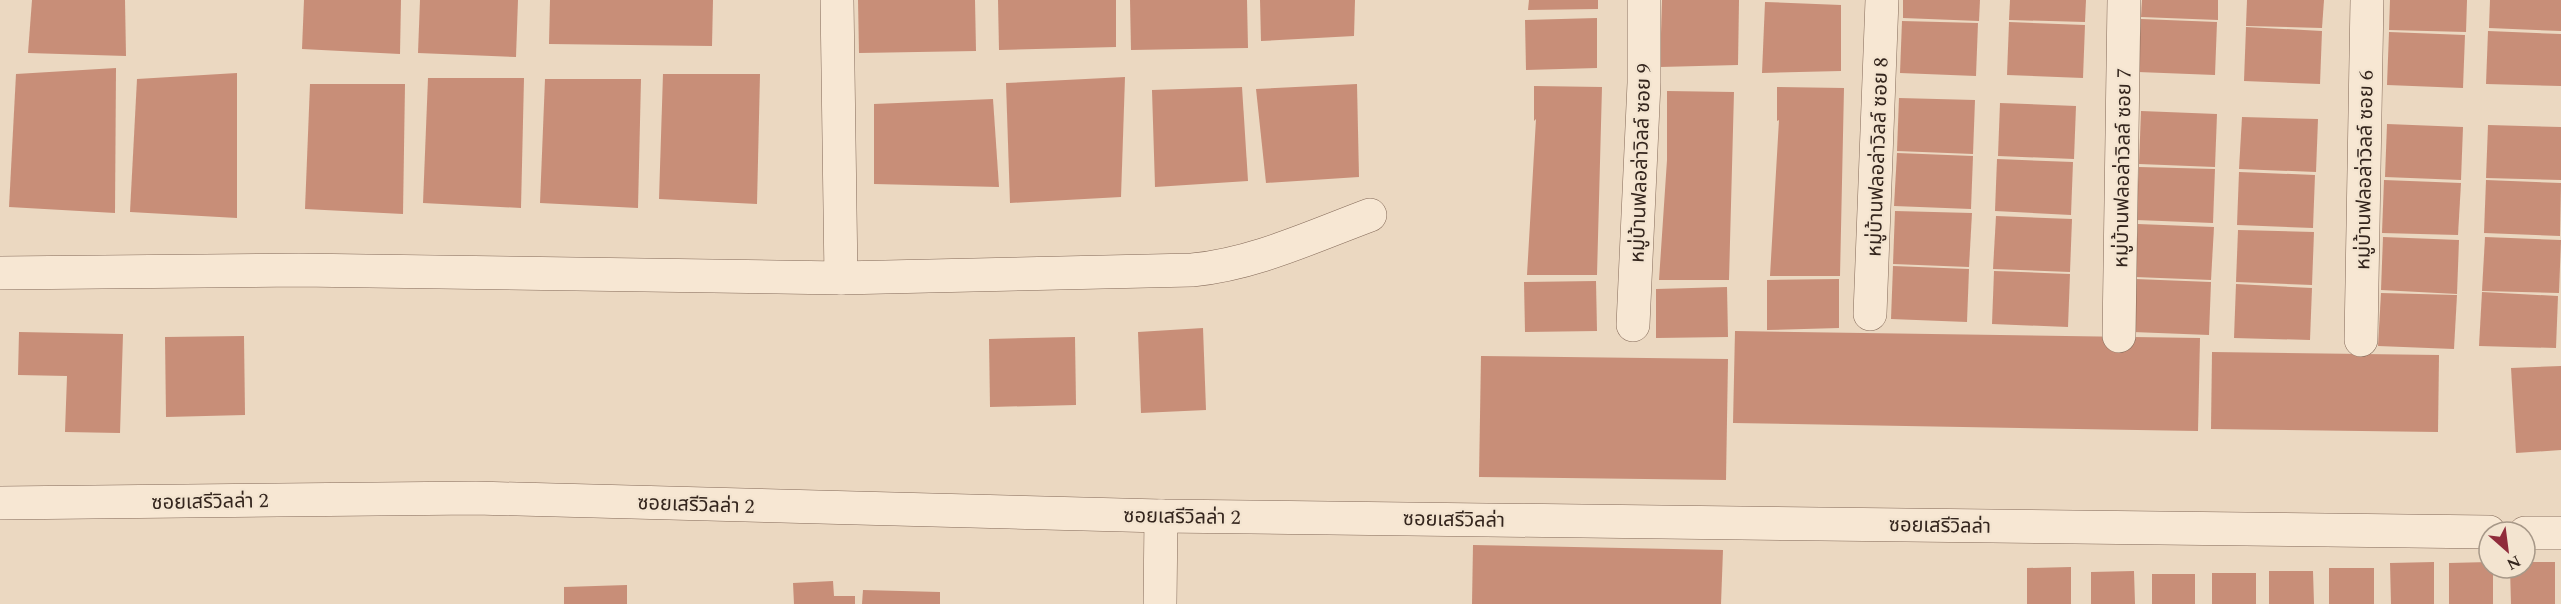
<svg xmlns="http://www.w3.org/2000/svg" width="2561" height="604" font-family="Spectral,'Noto Sans Thai',serif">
  <rect width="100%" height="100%" fill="#ebd8c1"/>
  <g fill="#c88e78">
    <path d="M32,0H125L126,56L28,53Z"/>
    <path d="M304,0H401L400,54L302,49Z"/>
    <path d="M420,0H518L516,57L418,53Z"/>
    <path d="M550,0H713L712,46L549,44Z"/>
    <path d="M858,0H975L976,51L859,53Z"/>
    <path d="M998,0H1116V47L999,50Z"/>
    <path d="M1130,0H1247L1248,48L1131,50Z"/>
    <path d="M1260,0H1355L1354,36L1261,41Z"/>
    <path d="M1529,0H1598V9L1528,10Z"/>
    <path d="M1662,0H1739L1738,65L1660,67Z"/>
    <path d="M1903,0H1980L1979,21L1903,18Z"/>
    <path d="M2010,0H2086L2085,22L2009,20Z"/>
    <path d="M2142,0H2218V20L2141,17Z"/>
    <path d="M2247,0H2324L2322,28L2246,26Z"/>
    <path d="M2390,0H2467L2466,32L2389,30Z"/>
    <path d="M2490,0H2561V31L2489,28Z"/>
    <path d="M1765,2L1841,5V71L1762,73Z"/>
    <path d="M1597,18V68L1526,70L1525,20Z"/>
    <path d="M2141,19L2217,22L2215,75L2138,72Z"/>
    <path d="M1902,21L1978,23L1976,76L1900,73Z"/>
    <path d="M2009,22L2085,25L2083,78L2007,75Z"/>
    <path d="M2246,27L2322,31L2320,84L2244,81Z"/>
    <path d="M2488,31L2561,34V86L2486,84Z"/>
    <path d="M2389,32L2465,35L2463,88L2387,85Z"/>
    <path d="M116,68L115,213L9,207L16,74Z"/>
    <path d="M237,73V218L130,212L137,79Z"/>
    <path d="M663,74H760L757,204L659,199Z"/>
    <path d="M1125,77L1121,197L1010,203L1006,83Z"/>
    <path d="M428,78H524L521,208L423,203Z"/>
    <path d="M545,79H641L638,208L540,203Z"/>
    <path d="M310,84H405L403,214L305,209Z"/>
    <path d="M1357,84L1359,177L1266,183L1256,89Z"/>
    <path d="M1534,86L1602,87L1597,275H1527L1536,119L1534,121Z"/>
    <path d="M1242,87L1248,181L1155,187L1152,90Z"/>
    <path d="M1777,87L1844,88L1840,276H1770L1779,120L1777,121Z"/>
    <path d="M1667,91L1734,92L1729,280H1659L1667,160Z"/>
    <path d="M1899,98L1975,100L1973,154L1897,151Z"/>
    <path d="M993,99L999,187L874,184V104Z"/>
    <path d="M2000,103L2076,106L2074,159L1998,156Z"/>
    <path d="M2141,111L2217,114L2215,167L2139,164Z"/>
    <path d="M2242,117L2318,119L2316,172L2239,169Z"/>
    <path d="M2387,124L2463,127L2461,180L2385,177Z"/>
    <path d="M2488,125L2561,127V180L2486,178Z"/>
    <path d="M1897,153L1973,156L1971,209L1894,206Z"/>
    <path d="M1997,159L2073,162L2071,215L1995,211Z"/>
    <path d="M2139,167L2215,169L2213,223L2136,220Z"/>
    <path d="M2239,172L2315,175L2313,228L2237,225Z"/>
    <path d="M2384,180L2461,183L2458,235L2382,233Z"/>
    <path d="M2486,180L2561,183L2560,236L2484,233Z"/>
    <path d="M1895,211L1972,213L1969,267L1893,264Z"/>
    <path d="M1996,216L2072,219L2070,272L1993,269Z"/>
    <path d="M2138,224L2214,227L2211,280L2135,277Z"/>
    <path d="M2238,230L2314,232L2312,285L2236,282Z"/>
    <path d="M2383,237L2459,240L2457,294L2381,290Z"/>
    <path d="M2485,237L2561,240L2559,293L2482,291Z"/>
    <path d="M1893,266L1969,269L1967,322L1891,319Z"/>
    <path d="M1994,271L2070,274L2068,327L1992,324Z"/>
    <path d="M1839,279V328L1767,330V280Z"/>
    <path d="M2135,279L2211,282L2209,335L2133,332Z"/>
    <path d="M1596,281L1597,331L1525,332L1524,282Z"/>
    <path d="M2236,284L2312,288L2310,340L2234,338Z"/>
    <path d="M1727,287L1728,337L1656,338V289Z"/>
    <path d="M2482,292L2558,296L2556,348L2479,346Z"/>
    <path d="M2381,293L2457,295L2454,349L2378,346Z"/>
    <path d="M1203,328L1206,410L1141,413L1138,332Z"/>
    <path d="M1735,331L2200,338L2198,431L1733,423Z"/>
    <path d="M19,332L123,334L120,433L65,432L67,376L18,375Z"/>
    <path d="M244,336L245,415L166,417L165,337Z"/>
    <path d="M1075,337L1076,405L990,407L989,339Z"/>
    <path d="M2212,352L2439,355L2438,432L2211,429Z"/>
    <path d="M1481,356L1728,359L1726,480L1479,477Z"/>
    <path d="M2561,366V450L2516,453L2511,368Z"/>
    <path d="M1473,545L1723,550L1721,604H1472Z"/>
    <path d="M2434,562V604H2391L2390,563Z"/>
    <path d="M2489,562V568H2493V604H2449V563Z"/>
    <path d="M2525,562H2555V604H2511L2510,568H2525Z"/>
    <path d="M2071,567V604H2027V568Z"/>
    <rect x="2329" y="568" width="45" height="36"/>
    <path d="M2134,571L2135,604H2091V572Z"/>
    <path d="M2269,571H2313L2314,604H2269Z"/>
    <rect x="2212" y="573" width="44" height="31"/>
    <rect x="2152" y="574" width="43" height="30"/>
    <path d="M833,581L834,596H855V604H794L793,583Z"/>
    <path d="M627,585V604H564V587Z"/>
    <path d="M863,590L940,592V604H862Z"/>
  </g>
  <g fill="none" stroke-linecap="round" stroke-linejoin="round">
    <g stroke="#846a59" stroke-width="34">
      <g id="street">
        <path d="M837,0L841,278"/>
        <path d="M0,273L299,270L841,278L1192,270C1254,264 1311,237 1370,215"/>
        <path d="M1870,314L1882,0"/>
        <path d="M1633,325L1644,83V0"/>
        <path d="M2119,336L2124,0"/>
        <path d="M2361,340L2367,0"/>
        <path d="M0,503L476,498L1161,516L2489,532"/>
        <path d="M2525,533H2561"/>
        <path d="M1160,604L1161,516"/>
      </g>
    </g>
    <use href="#street" stroke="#f7e7d3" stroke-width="33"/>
  </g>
  <g text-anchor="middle" stroke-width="4.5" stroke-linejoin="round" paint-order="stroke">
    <g font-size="20" fill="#34251d" stroke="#f3e4d0">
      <text transform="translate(1877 157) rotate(-88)" y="7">หมู่บ้านฟลอล่าวิลล์ ซอย 8</text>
      <text transform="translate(1640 163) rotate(-88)" y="7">หมู่บ้านฟลอล่าวิลล์ ซอย 9</text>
      <text transform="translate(2122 168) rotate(-89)" y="7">หมู่บ้านฟลอล่าวิลล์ ซอย 7</text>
      <text transform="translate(2364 170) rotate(-89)" y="7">หมู่บ้านฟลอล่าวิลล์ ซอย 6</text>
      <text transform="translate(210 501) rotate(-1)" y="7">ซอยเสรีวิลล่า 2</text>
      <text transform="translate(696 504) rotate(2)" y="7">ซอยเสรีวิลล่า 2</text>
      <text transform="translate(1182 516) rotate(1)" y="7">ซอยเสรีวิลล่า 2</text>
      <text transform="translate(1454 519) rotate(1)" y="7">ซอยเสรีวิลล่า</text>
      <text transform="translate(1940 525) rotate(1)" y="7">ซอยเสรีวิลล่า</text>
    </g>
  </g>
  <g transform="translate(2507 550) rotate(152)"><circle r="28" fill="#f3e4d0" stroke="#a79888" stroke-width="1.5"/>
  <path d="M0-4.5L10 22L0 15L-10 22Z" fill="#902c3b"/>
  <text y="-9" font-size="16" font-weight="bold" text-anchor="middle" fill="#34251d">N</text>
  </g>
</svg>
